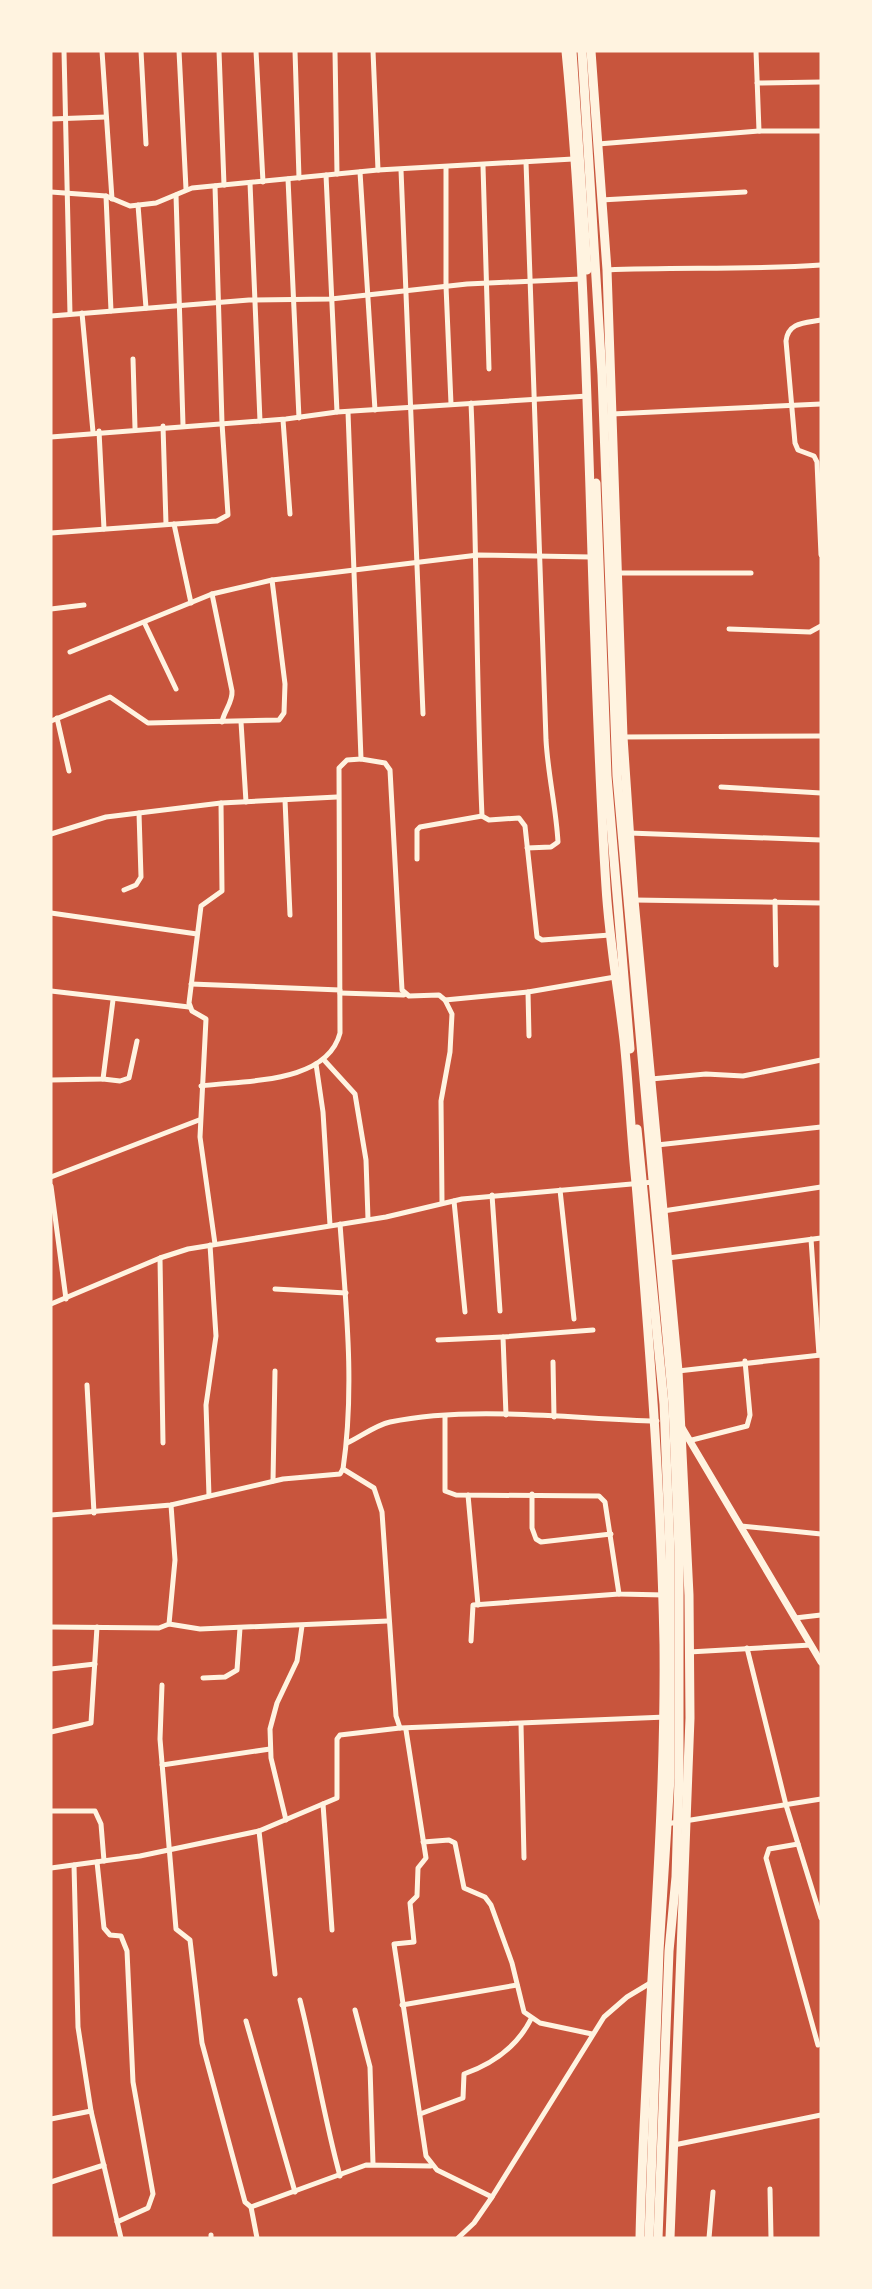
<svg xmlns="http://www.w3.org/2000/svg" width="872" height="2289" font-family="Cabin,sans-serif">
  <rect width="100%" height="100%" fill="#c8553d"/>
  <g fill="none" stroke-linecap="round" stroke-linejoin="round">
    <g stroke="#fff3e0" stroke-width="5">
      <path d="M64,51L70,314"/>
      <path d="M102,51L112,199"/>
      <path d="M141,51L146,144"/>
      <path d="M179,51L186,189"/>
      <path d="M219,51L224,185"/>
      <path d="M256,51L263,182"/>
      <path d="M295,51L299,178"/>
      <path d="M335,51L337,174"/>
      <path d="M373,51L378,170"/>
      <path d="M756,51L759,131"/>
      <path d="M757,83L821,82"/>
      <path d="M51,119L106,117"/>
      <path d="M598,144L759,131H821"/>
      <path d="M526,162L546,740C548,775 556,807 558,842L551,847L527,848"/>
      <path d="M483,166L489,369"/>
      <path d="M446,168V286L451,404"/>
      <path d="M401,170L423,714"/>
      <path d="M360,172L375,410"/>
      <path d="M326,175L337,412"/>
      <path d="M288,179L299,418"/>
      <path d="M250,183L260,421"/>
      <path d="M51,192L106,196L130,206L156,203L192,188L378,170L573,159"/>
      <path d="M176,195L183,425"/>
      <path d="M106,196L111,311"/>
      <path d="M601,200L745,192"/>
      <path d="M138,205L146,308"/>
      <path d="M607,270C678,267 750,270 821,265"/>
      <path d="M82,313L93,432"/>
      <path d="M51,316L249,300L331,299L467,284L581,279"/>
      <path d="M821,320C805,323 788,322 786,341L795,443L798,450L814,456L817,462L821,555"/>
      <path d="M133,359L135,428"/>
      <path d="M471,403C477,540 476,678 482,816L489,820L519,818L525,826L537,937L542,940L610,935"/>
      <path d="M612,414L821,404"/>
      <path d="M283,420L290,514"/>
      <path d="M163,426L166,524"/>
      <path d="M99,431L104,529"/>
      <path d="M51,437L286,419L337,412L588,396"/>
      <path d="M174,524L191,603"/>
      <path d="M51,533L217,521L228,515L222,423L215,186"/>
      <path d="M615,573H751"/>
      <path d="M212,594L232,691C233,702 224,711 222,722"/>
      <path d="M51,609L84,605"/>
      <path d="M145,624L176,689"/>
      <path d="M729,629L810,632L821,626"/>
      <path d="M70,652L212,594L272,580L478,555L591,557"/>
      <path d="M57,718L69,771"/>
      <path d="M51,721L110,697L148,723L279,720L284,713L285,684L272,580"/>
      <path d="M241,722L246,802"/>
      <path d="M623,737L821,736"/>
      <path d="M361,759L385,763L390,770L402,990L409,996L439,995L445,1000L452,1014L450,1052L441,1101L442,1202"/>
      <path d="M721,787L821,793"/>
      <path d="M285,800L290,915"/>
      <path d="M629,833L821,840"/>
      <path d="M51,834L106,817L221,803L337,797"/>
      <path d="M417,859V830L420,827L482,816"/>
      <path d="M124,890L136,885L141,877L139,813"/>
      <path d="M634,900L821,903"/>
      <path d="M775,901L776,965"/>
      <path d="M51,913L197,934"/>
      <path d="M191,984L340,990"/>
      <path d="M51,991L189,1007"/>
      <path d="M340,993L404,995"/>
      <path d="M445,1000L528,992"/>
      <path d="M529,1036L528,992L615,977"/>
      <path d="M324,1060L355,1094L366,1160L368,1219"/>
      <path d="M316,1064L323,1112L330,1225"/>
      <path d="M103,1079L120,1081L129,1078L137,1041"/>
      <path d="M651,1079L706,1074L743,1076L821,1060"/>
      <path d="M51,1080L103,1079L113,1000"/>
      <path d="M201,1086C245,1080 327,1084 340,1033L339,768L347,760L361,759L348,412"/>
      <path d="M657,1145L821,1127"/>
      <path d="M51,1177L199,1120"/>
      <path d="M51,1186L66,1299"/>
      <path d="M560,1190L574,1319"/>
      <path d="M492,1195L500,1311"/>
      <path d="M454,1201L465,1312"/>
      <path d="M663,1211L821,1187"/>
      <path d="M811,1239L819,1355"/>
      <path d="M215,1244L200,1137L206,1019L192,1011L189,1003L201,906L222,891L221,803"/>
      <path d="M160,1258L163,1443"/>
      <path d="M668,1258L821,1238"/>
      <path d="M275,1289L346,1293"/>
      <path d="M51,1304L160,1258L188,1249L386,1217L462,1199L654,1182"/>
      <path d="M438,1340L503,1337"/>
      <path d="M553,1362L554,1417"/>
      <path d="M678,1371L821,1355"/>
      <path d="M87,1385L94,1513"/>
      <path d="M506,1415L503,1337L593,1330"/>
      <path d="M445,1417V1491L456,1495L599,1496L605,1502L619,1594L665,1595"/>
      <path d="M692,1440L747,1426L750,1415L745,1361"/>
      <path d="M347,1443C360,1437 376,1425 390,1422C471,1405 574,1419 657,1421"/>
      <path d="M343,1469L374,1488L382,1512L396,1716L400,1728L666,1717"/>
      <path d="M273,1481L275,1371"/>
      <path d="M532,1494V1528L536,1539L541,1542L611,1534"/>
      <path d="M468,1495L478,1605"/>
      <path d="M209,1496L206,1405L216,1336L210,1245"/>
      <path d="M51,1515L171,1505L283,1479L340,1474L343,1469C355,1388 346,1305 340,1224"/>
      <path d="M741,1526L821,1534"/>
      <path d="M795,1618L821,1615"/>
      <path d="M169,1624L200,1629L388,1621"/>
      <path d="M51,1627L159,1628L169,1624L175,1560L171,1505"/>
      <path d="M471,1641L473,1605L619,1594"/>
      <path d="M747,1648L786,1805L821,1918"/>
      <path d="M689,1652L811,1645"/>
      <path d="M51,1669L95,1664"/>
      <path d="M203,1678L225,1677L237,1670L240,1628"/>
      <path d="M162,1685L160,1739L176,1929L190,1940L202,2043L245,2202L251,2207L366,2165L431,2166"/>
      <path d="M521,1724L524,1858"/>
      <path d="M406,1730L426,1858L418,1868L417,1896L410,1903L414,1942L394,1944L426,2156L437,2170L492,2197"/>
      <path d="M51,1732L91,1723L97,1627"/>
      <path d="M162,1765L270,1749"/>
      <path d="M323,1804L332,1930"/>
      <path d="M51,1811H95L101,1824L104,1861"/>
      <path d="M286,1820L271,1758L270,1729L277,1703L297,1661L302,1626"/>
      <path d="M666,1824L821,1799"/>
      <path d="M259,1831L275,1974"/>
      <path d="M423,1842L449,1840L455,1843L464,1888L485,1897L491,1905L512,1963L524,2012L540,2023L592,2034"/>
      <path d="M798,1844L769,1849L766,1858L818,2045"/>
      <path d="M97,1862L104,1928L110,1935L121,1936L127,1951L133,2082L153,2194L148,2208L117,2222"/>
      <path d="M74,1865L78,2027L91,2111L121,2238"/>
      <path d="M51,1868L140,1856L259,1831L337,1798V1739L340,1735L400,1728"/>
      <path d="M300,2000C315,2059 324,2118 340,2176"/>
      <path d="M402,2005L517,1985"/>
      <path d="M355,2010L370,2067L373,2164"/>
      <path d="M246,2021L295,2192"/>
      <path d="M420,2114L463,2098L464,2074C492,2064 517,2047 531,2019"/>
      <path d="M51,2119L91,2111"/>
      <path d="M674,2145L821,2115"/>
      <path d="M51,2182L104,2165"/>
      <path d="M770,2189L771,2238"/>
      <path d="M251,2207L257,2238"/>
      <path d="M211,2235V2238"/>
      <path d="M458,2238L474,2223L492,2197L604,2017L627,1997L652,1982"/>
      <path d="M709,2238L713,2192"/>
    </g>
    <path stroke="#fff3e0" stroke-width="7" d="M681,1426L821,1662"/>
    <g stroke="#fff3e0" stroke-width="9">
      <path d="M566,51C593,329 588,608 606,887C609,938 618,989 624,1040C629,1087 631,1135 636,1183C649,1338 661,1488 664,1644C666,1842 644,2040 640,2238"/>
      <path d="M572,51L587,270"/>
      <path d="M582,51L602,375L617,776L673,1404L679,1551V1778L676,1877L669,1951L658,2238"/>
      <path d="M591,51L607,270L623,737L634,900L678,1371L689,1595L690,1718L670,2238"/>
      <path d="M596,483L607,776L630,1049"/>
      <path d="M637,1129L664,1404L670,1551V1778L659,1951L649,2238"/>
    </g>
  </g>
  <rect width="872" height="2289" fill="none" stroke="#fff3e0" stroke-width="105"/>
</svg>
